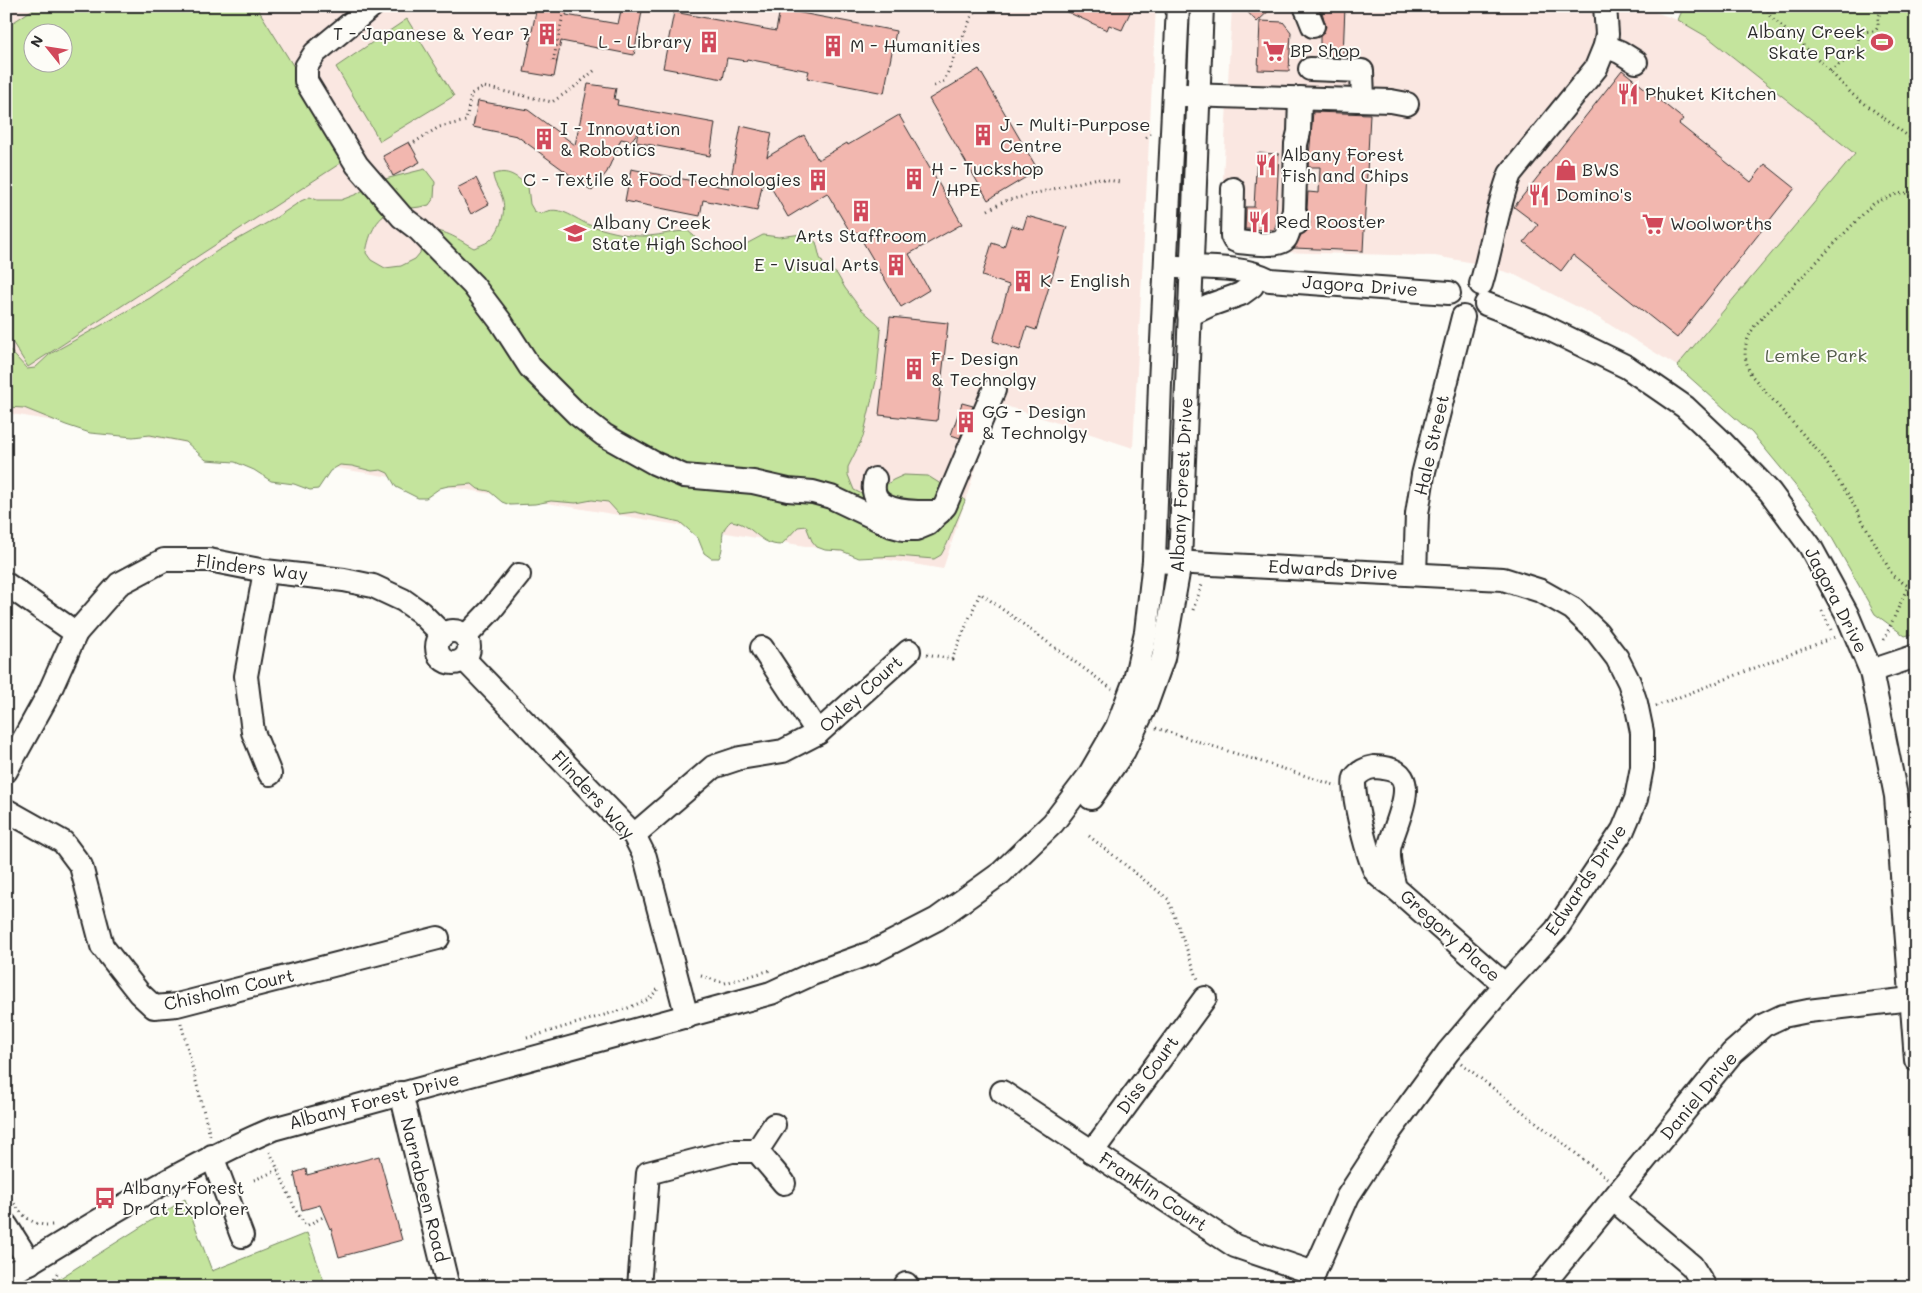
<svg xmlns="http://www.w3.org/2000/svg" width="1922" height="1293" font-family="Mali,sans-serif">
  <rect width="100%" height="100%" fill="#fdfcf7"/>
  <filter id="ink" filterUnits="userSpaceOnUse"><feTurbulence type="fractalNoise" baseFrequency=".02" numOctaves="2"/><feDisplacementMap in="SourceGraphic" scale="10" xChannelSelector="R" yChannelSelector="G"/><feConvolveMatrix kernelMatrix="1 2 1 2 8 2 1 2 1" color-interpolation-filters="sRGB"/></filter>
  <g filter="url(#ink)">
    <g fill="#fae7e1" fill-rule="evenodd">
      <path d="M6,6H1156L1133,448L997,403L943,569L6,413ZM32,32H62V62H32Z"/>
      <path d="M1232,6H1458L1586,13L1627,8L1655,12L1678,20L1709,38L1855,154L1677,366L1597,317L1513,274L1474,263L1435,256L1234,251L1226,244L1220,236Z"/>
    </g>
    <g fill="#c4e49d" stroke="#788864" fill-rule="evenodd">
      <path d="M38,6H256L350,157L28,367L6,332V27ZM32,32H62V62H32Z"/>
      <path d="M1684,6H1916V633L1905,636L1875,614L1818,513L1752,433L1677,366L1855,154L1709,38L1678,20Z"/>
      <path d="M407,19L454,96L380,141L336,67Z"/>
      <path d="M425,169L435,182L434,198L429,205C419,208 409,208 399,209C377,213 369,234 366,253L371,260L385,268L401,266L415,259L420,253L421,245L429,232C445,228 460,241 474,248C478,246 485,244 489,241C500,232 507,211 502,197C499,189 494,184 493,175C507,168 518,177 528,187L530,204L534,211L541,214C560,202 577,222 595,227C612,232 632,237 649,236C662,235 674,231 688,231L694,236L696,244L701,250L725,249L748,243L763,235L779,237L802,234L816,242L820,258L824,265L837,274L845,288L860,308L878,324L881,331L876,381L863,437L848,467V475L854,490L868,497L893,480L904,475L928,476L963,498L965,501L947,544L941,555L934,559L897,556L859,558L842,551L825,550L817,547L812,541L806,526L798,527L781,545C758,545 754,524 731,521C716,534 727,542 719,558H711L704,553L698,538L680,522L635,512L619,514L608,502L592,500L576,503L551,501L535,504L510,505L502,502L489,491L478,489L472,484L448,486L440,488L426,498H418L396,487L388,473L381,470L372,471L352,466L340,465L330,471L318,489L310,490L294,484L271,481L254,470L235,462L206,460L186,442L150,435L133,437L90,433L66,425L24,408L6,407V346L27,369L35,368L50,354L150,298L217,251L274,219L301,201L310,197L317,200H341L357,194L377,181Z"/>
      <path d="M185,1199L212,1271L307,1233L326,1287H46Z"/>
    </g>
    <g fill="#f2b7af" stroke="#2b2b2b">
      <path d="M537,6H568L566,15L618,24L622,6H643L634,55L561,41L554,77L524,72Z"/>
      <path d="M1054,6H1133L1122,30L1109,25L1107,30Z"/>
      <path d="M1242,6H1274L1257,22Z"/>
      <path d="M1322,6H1345L1343,57L1320,56V36L1326,27L1322,12Z"/>
      <path d="M780,9L896,31L884,93L807,78L809,71L747,59L746,61L727,58L723,79L663,68L674,12L776,31Z"/>
      <path d="M1260,21L1283,22L1291,32L1289,71L1258,70Z"/>
      <path d="M979,69L1038,170L988,200L929,99Z"/>
      <path d="M1622,70L1683,119L1679,124L1751,182L1765,164L1795,188L1677,338L1573,255L1561,271L1524,242L1538,225L1514,207Z"/>
      <path d="M588,84L616,88L614,99L618,100L617,105L715,123L710,156L636,142L638,132L631,141L621,139L607,172L592,191L517,136L473,127L478,101L528,110L575,145Z"/>
      <path d="M1313,112L1370,114L1363,251L1294,248L1301,235L1308,230L1310,223L1307,208L1308,192L1319,193L1320,167H1308Z"/>
      <path d="M899,115L962,224L909,254L929,290L901,307L857,232L852,235L827,193L788,217L764,175L757,211L703,200L700,216L625,201L631,169L729,188L741,126L772,133L767,157L804,135L818,160L847,143L848,145Z"/>
      <path d="M409,142L420,162L393,176L383,156Z"/>
      <path d="M1257,153L1279,154L1276,216H1279L1274,230L1245,229L1246,207H1254Z"/>
      <path d="M476,178L489,204L471,214L457,188Z"/>
      <path d="M1027,216L1067,227L1036,330L1027,327L1020,350L993,341L1009,285L982,276L992,243L1004,247L1011,225L1023,229Z"/>
      <path d="M890,317L948,323L937,421L879,415Z"/>
      <path d="M962,403L973,406L960,438L951,435Z"/>
      <path d="M379,1156L402,1240L339,1257L331,1228L330,1229L320,1205L302,1210L294,1173L306,1169L307,1175Z"/>
    </g>
    <g fill="none" stroke-linecap="round" stroke-linejoin="round">
      <g stroke="#2b2b2b" stroke-width="26">
        <g id="minor">
          <path d="M372,6L315,53L306,67V81L357,165L402,217L419,230L473,285L501,322L530,367L577,414L604,435L654,463L684,476L753,482L788,490L813,492L831,497L892,526L903,529H916L928,524L945,506L994,390"/>
          <path d="M1305,6L1313,26"/>
          <path d="M1605,46L1620,52L1636,62"/>
          <path d="M1310,69L1362,71L1363,100"/>
          <path d="M1185,95L1391,101L1407,104"/>
          <path d="M1233,189L1232,236L1234,240L1239,242C1250,243 1280,248 1286,238C1290,231 1291,219 1294,211"/>
          <path d="M1297,223V218L1294,211L1296,144L1299,132L1300,98"/>
          <path d="M1177,267C1207,268 1244,266 1270,280L1449,293"/>
          <path d="M1481,284C1492,248 1496,210 1510,174L1596,68L1605,46L1607,34L1605,6"/>
          <path d="M1486,304L1541,325L1627,367L1685,407L1721,441L1770,492L1810,546L1847,614L1871,671L1896,796L1916,1060"/>
          <path d="M1189,315L1210,305L1241,294L1252,286"/>
          <path d="M875,479C865,516 918,512 940,512"/>
          <path d="M1154,561L1503,579L1541,591L1573,609L1597,632L1617,658L1629,682L1636,703L1642,732V767L1636,799L1623,830L1556,930L1505,985L1448,1052L1391,1130L1348,1196L1314,1273L1310,1287"/>
          <path d="M265,571L246,676L253,732L270,774"/>
          <path d="M1415,574L1417,514L1423,475L1463,317"/>
          <path d="M6,584L76,633"/>
          <circle cx="453" cy="647" r="16"/>
          <path d="M466,636L491,610L519,575"/>
          <path d="M762,648L818,733"/>
          <path d="M464,659L634,835L645,857L687,1017"/>
          <path d="M1871,671L1916,656"/>
          <path d="M6,771L48,695L76,633L119,584L164,560H209L265,571L344,580L373,586L403,600L420,612L443,635"/>
          <path d="M1091,798L1124,751L1146,705L1163,658L1180,562L1202,6"/>
          <path d="M6,810L63,842L81,866L102,946L139,993L154,1007L177,1005L438,938"/>
          <path d="M634,835L713,767L740,758L783,751L818,733L909,651"/>
          <path d="M1395,888C1392,875 1388,864 1389,850C1391,830 1424,777 1389,769C1385,768 1379,767 1374,767C1367,768 1359,772 1355,778C1350,790 1369,863 1377,874C1381,879 1390,884 1395,888L1505,985"/>
          <path d="M1002,1092L1235,1246L1314,1273"/>
          <path d="M401,1093L448,1287"/>
          <path d="M774,1125L757,1151L784,1183"/>
          <path d="M1092,1152L1205,998"/>
          <path d="M212,1156L242,1236"/>
          <path d="M1614,1200L1692,1266L1705,1287"/>
          <path d="M6,1225L30,1263"/>
          <path d="M6,1277C93,1224 179,1169 273,1129L771,993L812,974L873,952L937,919L1001,873L1053,823L1088,777L1117,727L1135,680L1146,632L1154,561L1160,383L1178,6"/>
          <path d="M906,1284L908,1287"/>
          <path d="M639,1287L648,1173L732,1151H757"/>
          <path d="M1541,1287L1732,1053L1764,1025L1783,1016L1808,1011L1911,999"/>
        </g>
      </g>
      <g stroke="#2b2b2b" stroke-width="3" stroke-dasharray="1 4" stroke-linecap="butt">
        <path d="M1766,6L1770,16L1816,57L1852,94L1916,142"/>
        <path d="M1876,6L1882,10"/>
        <path d="M557,62H553L565,6"/>
        <path d="M1830,71L1855,54L1860,32L1875,31L1878,27V17L1882,10H1896L1907,6"/>
        <path d="M934,86L944,81L976,6"/>
        <path d="M1146,137L1153,131"/>
        <path d="M410,145L439,127L466,121L471,94L484,87L552,102L572,89L595,70"/>
        <path d="M1916,192L1897,194L1874,203L1756,324C1743,343 1742,355 1751,375L1822,456L1850,498L1893,576L1908,586L1916,588"/>
        <path d="M988,210L1005,201L1097,178L1120,182"/>
        <path d="M1193,610L1203,582"/>
        <path d="M1822,611L1831,630"/>
        <path d="M1884,640L1908,586"/>
        <path d="M927,654L952,659L980,593L1112,689"/>
        <path d="M1656,706L1835,637L1834,635"/>
        <path d="M1156,728L1337,786"/>
        <path d="M1089,836L1168,899L1199,982"/>
        <path d="M701,976L725,983L771,970"/>
        <path d="M181,1023L210,1136"/>
        <path d="M527,1038L628,1008L649,999L658,989"/>
        <path d="M1461,1063L1607,1178"/>
        <path d="M278,1170L296,1211L306,1226L325,1216"/>
        <path d="M254,1180L278,1170L270,1152"/>
        <path d="M6,1191C18,1210 28,1227 53,1225"/>
        <path d="M49,1287L59,1270"/>
      </g>
      <use href="#minor" stroke="#fdfcf7" stroke-width="22"/>
    </g>
  </g>
  <defs>
    <g id="building-bare" transform="scale(1.725)"><path d="M-4-6H4V6H1V3H-1V6H-4ZM-2.5-4.3h1.7v1.8h-1.7ZM.8-4.3h1.7v1.8H.8ZM-2.5-1h1.7V.8h-1.7ZM.8-1h1.7V.8H.8Z" fill="#d1495b" stroke="#fdfcf7" stroke-width="2.5" paint-order="stroke"/></g>
    <g id="stadium-bare" transform="scale(1.725)"><path d="M0-5a6.5 5 0 1 0 0 10a6.5 5 0 1 0 0-10ZM-3.5-1.8h7v3.6h-7Z" fill="#d1495b" stroke="#fdfcf7" stroke-width="2.5" paint-order="stroke"/></g>
    <g id="supermarket-bare" transform="scale(1.725)"><path d="M-6-5.5h2.5l.6 2H6L4.5 2H-2.5L-4.4-4H-6ZM-1.5 3.2a1.3 1.3 0 1 0 .1 0ZM3 3.2a1.3 1.3 0 1 0 .1 0Z" fill="#d1495b" stroke="#fdfcf7" stroke-width="2.5" paint-order="stroke"/></g>
    <g id="restaurant-bare" transform="scale(1.725)"><path d="M-5-6h1v4h1v-4h1v4h1v-4h1v5L-1.5 .5V6h-2V.5L-5-1ZM5-6V6H3V1.5H1.5Q1.5-4 5-6Z" fill="#d1495b" stroke="#fdfcf7" stroke-width="2.5" paint-order="stroke"/></g>
    <g id="shop-bare" transform="scale(1.725)"><path d="M-5-2.5h2.3a2.7 3.5 0 0 1 5.4 0H5L5.5 6h-11ZM-1.5-2.5h3a1.5 2.3 0 0 0-3 0Z" fill="#d1495b" stroke="#fdfcf7" stroke-width="2.5" paint-order="stroke"/></g>
    <g id="school-bare" transform="scale(1.725)"><path d="M0-5L7-2L0 1L-7-2ZM-4 1L0 2.5L4 1V4Q0 6-4 4Z" fill="#d1495b" stroke="#fdfcf7" stroke-width="2.5" paint-order="stroke"/></g>
    <g id="bus-bare" transform="scale(1.725)"><path d="M-5-6H5V4H4V6H2V4H-2V6H-4V4H-5ZM-3.5-4V0h7V-4ZM-3.5 1.2v1.5H-2V1.2ZM2 1.2v1.5H3.5V1.2Z" fill="#d1495b" stroke="#fdfcf7" stroke-width="2.5" paint-order="stroke"/></g>
  </defs>
  <g fill-rule="evenodd">
    <use href="#building-bare" x="547" y="34"/>
    <use href="#building-bare" x="709" y="42"/>
    <use href="#stadium-bare" x="1882" y="42"/>
    <use href="#building-bare" x="833" y="46"/>
    <use href="#supermarket-bare" x="1274" y="51"/>
    <use href="#restaurant-bare" x="1628" y="94"/>
    <use href="#building-bare" x="983" y="135"/>
    <use href="#building-bare" x="544" y="139"/>
    <use href="#restaurant-bare" x="1266" y="165"/>
    <use href="#shop-bare" x="1566" y="170"/>
    <use href="#building-bare" x="914" y="179"/>
    <use href="#building-bare" x="818" y="180"/>
    <use href="#restaurant-bare" x="1539" y="195"/>
    <use href="#building-bare" x="861" y="211"/>
    <use href="#restaurant-bare" x="1259" y="222"/>
    <use href="#supermarket-bare" x="1653" y="224"/>
    <use href="#school-bare" x="575" y="233"/>
    <use href="#building-bare" x="896" y="265"/>
    <use href="#building-bare" x="1023" y="281"/>
    <use href="#building-bare" x="914" y="369"/>
    <use href="#building-bare" x="966" y="422"/>
    <use href="#bus-bare" x="105" y="1198"/>
  </g>
  <g text-anchor="middle" stroke-width="4" stroke-linejoin="round" paint-order="stroke">
    <g font-size="18" fill="#2b2b2b" stroke="#fdfcf7" text-anchor="start">
      <text x="1865" y="38" text-anchor="end">Albany Creek<tspan x="1865" dy="21">Skate Park</tspan></text>
      <text x="530" y="40" text-anchor="end">T - Japanese &amp; Year 7</text>
      <text x="692" y="48" text-anchor="end">L - Library</text>
      <text x="850" y="52">M - Humanities</text>
      <text x="1290" y="57">BP Shop</text>
      <text x="1645" y="100">Phuket Kitchen</text>
      <text x="1000" y="131">J - Multi-Purpose<tspan x="1000" dy="21">Centre</tspan></text>
      <text x="560" y="135">I - Innovation<tspan x="560" dy="21">&amp; Robotics</tspan></text>
      <text x="1282" y="161">Albany Forest<tspan x="1282" dy="21">Fish and Chips</tspan></text>
      <text x="931" y="175">H - Tuckshop<tspan x="931" dy="21">/ HPE</tspan></text>
      <text x="1582" y="176">BWS</text>
      <text x="801" y="186" text-anchor="end">C - Textile &amp; Food Technologies</text>
      <text x="1556" y="201">Domino's</text>
      <text x="1276" y="228">Red Rooster</text>
      <text x="592" y="229">Albany Creek<tspan x="592" dy="21">State High School</tspan></text>
      <text x="1670" y="230">Woolworths</text>
      <text x="861" y="242" text-anchor="middle">Arts Staffroom</text>
      <text x="879" y="271" text-anchor="end">E - Visual Arts</text>
      <text x="1040" y="287">K - English</text>
      <text x="931" y="365">F - Design<tspan x="931" dy="21">&amp; Technolgy</tspan></text>
      <text x="982" y="418">GG - Design<tspan x="982" dy="21">&amp; Technolgy</tspan></text>
      <text x="122" y="1194">Albany Forest<tspan x="122" dy="21">Dr at Explorer</tspan></text>
    </g>
    <g font-size="18" fill="#2b2b2b" stroke="#fdfcf7">
      <text transform="translate(1360 286) rotate(4)" y="6">Jagora Drive</text>
      <text transform="translate(1432 445) rotate(-77)" y="6">Hale Street</text>
      <text transform="translate(1182 485) rotate(-87)" y="6">Albany Forest Drive</text>
      <text transform="translate(252 568) rotate(7)" y="6">Flinders Way</text>
      <text transform="translate(1333 570) rotate(3)" y="6">Edwards Drive</text>
      <text transform="translate(1836 600) rotate(63)" y="6">Jagora Drive</text>
      <text transform="translate(861 694) rotate(-42)" y="6">Oxley Court</text>
      <text transform="translate(593 795) rotate(47)" y="6">Flinders Way</text>
      <text transform="translate(1586 880) rotate(-56)" y="6">Edwards Drive</text>
      <text transform="translate(1450 936) rotate(42)" y="6">Gregory Place</text>
      <text transform="translate(229 990) rotate(-13)" y="6">Chisholm Court</text>
      <text transform="translate(1148 1075) rotate(-54)" y="6">Diss Court</text>
      <text transform="translate(1699 1096) rotate(-50)" y="6">Daniel Drive</text>
      <text transform="translate(374 1101) rotate(-15)" y="6">Albany Forest Drive</text>
      <text transform="translate(424 1190) rotate(76)" y="6">Narrabeen Road</text>
      <text transform="translate(1153 1192) rotate(34)" y="6">Franklin Court</text>
    </g>
    <g font-size="18" fill="#515948" stroke="#fdfcf7">
      <text x="1816" y="362">Lemke Park</text>
    </g>
  </g>
  <rect width="1922" height="1293" fill="none" stroke="#fdfcf7" stroke-width="25"/>
  <rect x="12" y="12" width="1897" height="1268" fill="none" stroke="#2b2b2b" stroke-width="2" filter="url(#ink)"/>
  <g transform="translate(48 48) rotate(300)"><circle r="24" fill="#fdfcf7" stroke="#a9a8a5"/>
  <path d="M0-4L9 19L0 12L-9 19Z" fill="#d1495b"/>
  <text y="-8" font-size="14" font-weight="bold" text-anchor="middle" fill="#2b2b2b">N</text>
  </g>
</svg>
